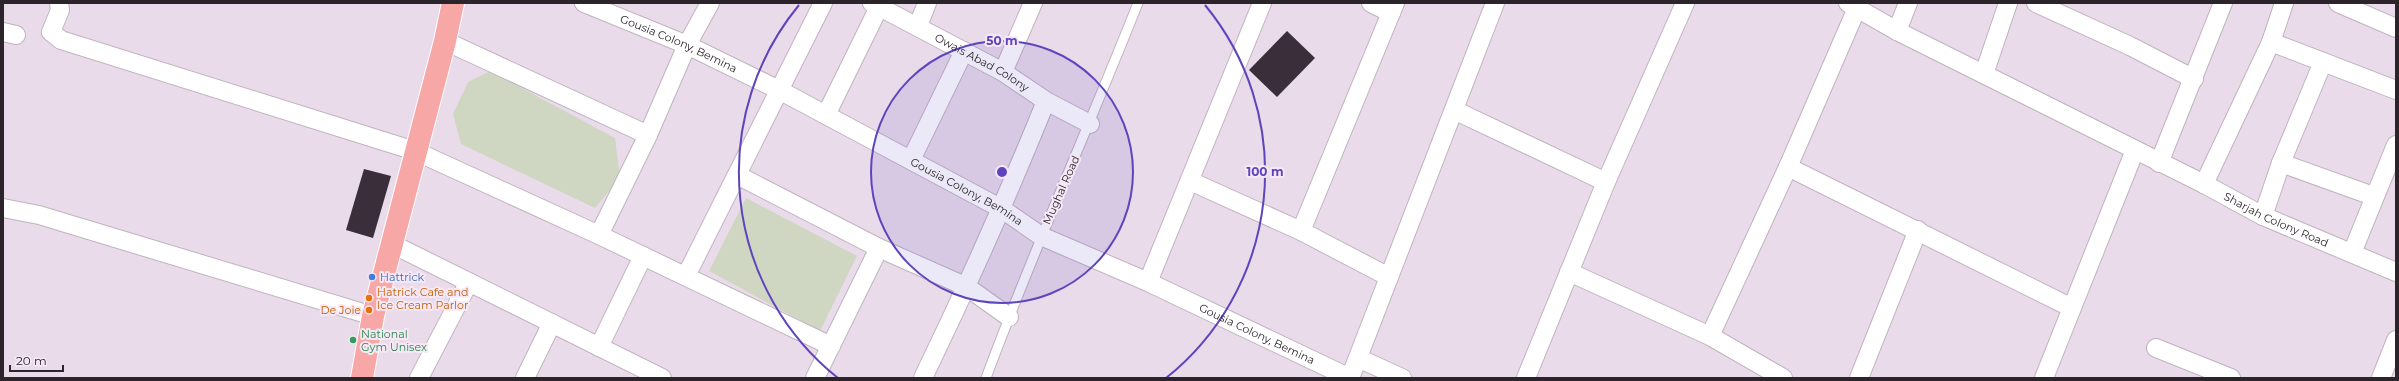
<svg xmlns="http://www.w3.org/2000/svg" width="2399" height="381" font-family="Montserrat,sans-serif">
  <rect width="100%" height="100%" fill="#e9dbe9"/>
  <g fill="#cfd7c3">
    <path d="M490,71L615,138L620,178L595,208L461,144L453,114L468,82Z"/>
    <path d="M746,198L857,256L820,331L709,271Z"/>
  </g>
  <g fill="#392e39">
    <path d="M1287,31L1315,58L1277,97L1249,70Z"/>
    <path d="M364,169L391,176L373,238L346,230Z"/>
  </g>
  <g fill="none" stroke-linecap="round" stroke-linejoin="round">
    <g stroke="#c0b3c0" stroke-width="11">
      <path id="lane" d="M986,378C1033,251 1088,129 1138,3"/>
    </g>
    <g stroke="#c0b3c0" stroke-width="20">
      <g id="street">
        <path d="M59,3L60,10L51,32L61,40L415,151L599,235L831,346"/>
        <path id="s1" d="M584,3L687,45L779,90L1002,209L1041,236L1148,282L1350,378L1495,3"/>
        <path id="s2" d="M872,3L1003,72L1046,101L1090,124"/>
        <path d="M1371,3L1391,13"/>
        <path id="s3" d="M1848,3L1897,31L2204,184L2263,216L2396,272"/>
        <path d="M2036,3L2130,46L2194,79"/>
        <path d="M2338,3L2396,28"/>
        <path d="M918,26L927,3"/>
        <path d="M1897,31L1908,3"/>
        <path d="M3,32L16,35"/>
        <path d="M445,41L648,135"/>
        <path d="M2271,42L2396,90"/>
        <path d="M1003,72L1033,3"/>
        <path d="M1984,74L2008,3"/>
        <path d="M1454,110L1606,182"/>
        <path d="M826,115L879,7"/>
        <path d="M911,160L964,51"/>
        <path d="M2159,163L2223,3"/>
        <path d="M2281,163L2373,196"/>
        <path d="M1788,167L2070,307"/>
        <path d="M737,175L879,248L967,287L1009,317"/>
        <path d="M1190,181L1301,231L1389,277"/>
        <path d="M2204,184L2271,42L2284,3"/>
        <path d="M3,208L39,215L373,316"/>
        <path d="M2263,216L2281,163L2323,62"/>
        <path d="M1301,231L1395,3"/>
        <path d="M599,235L648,135L687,45L710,3"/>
        <path d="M392,244L662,378"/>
        <path d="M2352,253L2396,145"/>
        <path d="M1569,272L1710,336L1783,378"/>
        <path d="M686,276L823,3"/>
        <path d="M1148,282L1262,3"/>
        <path d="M1710,336L1788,167L1857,8"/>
        <path d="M599,347L643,256"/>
        <path d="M2156,348L2231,378"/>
        <path d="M1358,358L1402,378"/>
        <path d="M419,378L469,282"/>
        <path d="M525,378L552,323"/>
        <path d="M815,378L879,248"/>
        <path d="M923,378C967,287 1008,195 1046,101"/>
        <path d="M1526,378L1606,182L1685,3"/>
        <path d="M1859,378L1918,230"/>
        <path d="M2044,378L2135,150"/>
        <path d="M2381,378L2396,340"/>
      </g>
    </g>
    <g stroke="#fff" stroke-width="24">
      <path id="primary" d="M362,378L373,316L445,41L453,3"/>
    </g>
    <use href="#lane" stroke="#fff" stroke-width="9"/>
    <use href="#street" stroke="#fff" stroke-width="18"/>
    <use href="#primary" stroke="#f8a7a7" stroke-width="22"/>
  </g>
  <circle cx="1002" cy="172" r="131" fill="#5e45bd" fill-opacity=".12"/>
  <g fill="none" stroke="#5e45bd" stroke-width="2">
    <circle cx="1002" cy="172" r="131"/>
    <path d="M838 378A263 263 0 0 1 799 5M1205 5A263 263 0 0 1 1166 378"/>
  </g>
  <circle fill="#3f7fe0" stroke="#f7e8f6" stroke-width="1.5" cx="372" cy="277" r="4"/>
  <g fill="#e8710a" stroke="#f7e8f6" stroke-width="1.5">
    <circle cx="369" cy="298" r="4"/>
    <circle cx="369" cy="310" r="4"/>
  </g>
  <circle fill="#2e9e5b" stroke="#f7e8f6" stroke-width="1.5" cx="353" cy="340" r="4"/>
  <g text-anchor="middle" stroke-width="4" stroke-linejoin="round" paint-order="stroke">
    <g font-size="11" fill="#2b252b" stroke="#f7e8f6">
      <text dy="4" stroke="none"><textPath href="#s1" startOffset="103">Gousia Colony, Bemina</textPath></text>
      <text dy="4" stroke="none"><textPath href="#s2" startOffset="125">Owais Abad Colony</textPath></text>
      <text transform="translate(1061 190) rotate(-66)" y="4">Mughal Road</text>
      <text dy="4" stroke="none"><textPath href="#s1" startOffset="427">Gousia Colony, Bemina</textPath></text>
      <text dy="4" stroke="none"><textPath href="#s3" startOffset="480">Sharjah Colony Road</textPath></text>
      <text dy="4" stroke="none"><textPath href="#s1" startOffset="751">Gousia Colony, Bemina</textPath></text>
    </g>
    <g font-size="11" fill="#366cbe" stroke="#f7e8f6" text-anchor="start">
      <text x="380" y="281">Hattrick</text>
    </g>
    <g font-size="11" fill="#c56008" stroke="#f7e8f6" text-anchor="start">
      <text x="377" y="296">Hatrick Cafe and<tspan x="377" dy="13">Ice Cream Parlor</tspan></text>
      <text x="361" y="314" text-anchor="end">De Joie</text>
    </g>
    <g font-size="11" fill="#27864d" stroke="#f7e8f6" text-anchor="start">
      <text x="361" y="338">National<tspan x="361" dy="13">Gym Unisex</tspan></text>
    </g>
  </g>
  <circle cx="1002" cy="172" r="6" fill="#5e45bd" stroke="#f7e8f6" stroke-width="2"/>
  <g font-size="12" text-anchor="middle" font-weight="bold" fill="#5e45bd" stroke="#f7e8f6" stroke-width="4" stroke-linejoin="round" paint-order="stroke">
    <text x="1002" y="45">50 m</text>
    <text x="1265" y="176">100 m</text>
  </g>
  <rect width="2399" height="381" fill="none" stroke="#2b252b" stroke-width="8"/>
  <path d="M10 365v6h53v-6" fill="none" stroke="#2b252b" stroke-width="2"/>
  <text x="16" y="365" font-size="12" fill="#2b252b" stroke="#f7e8f6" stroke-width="3" paint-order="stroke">20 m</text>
</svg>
